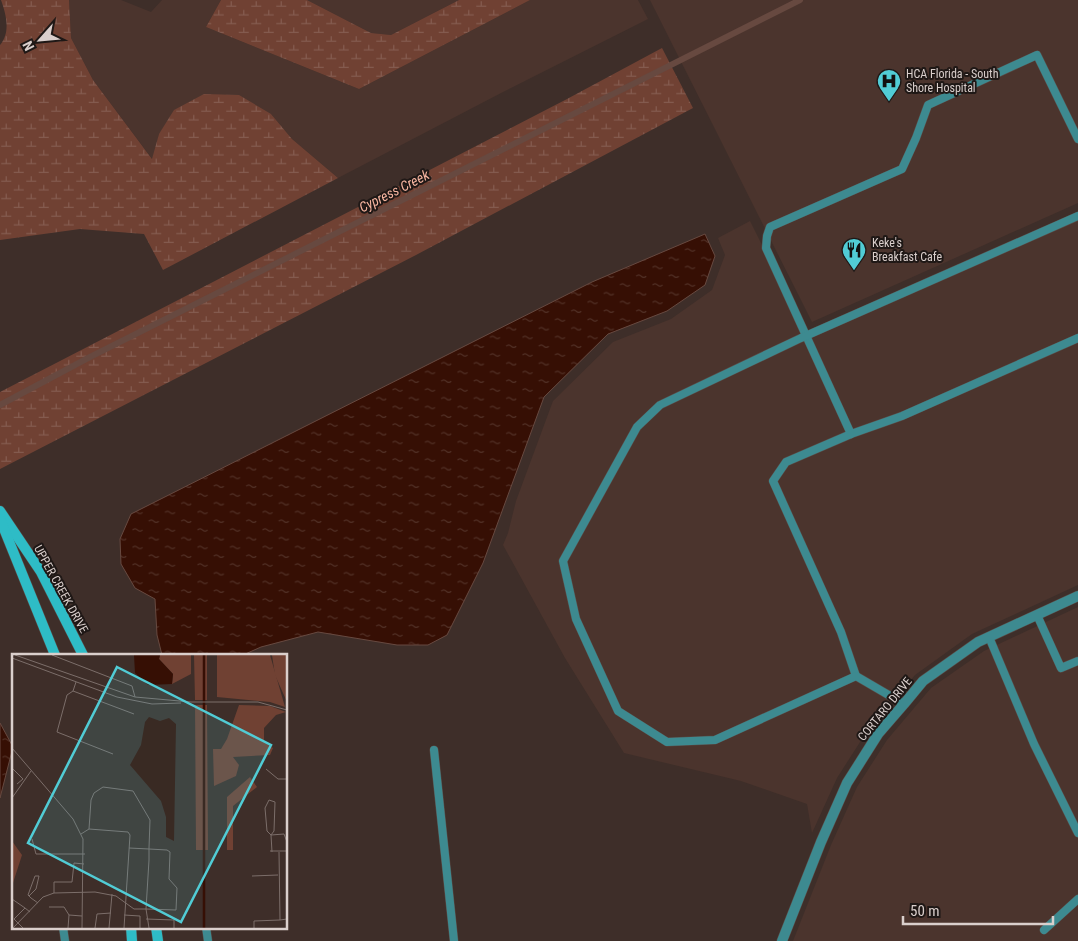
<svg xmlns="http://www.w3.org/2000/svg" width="1078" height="941" font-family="'Roboto Condensed',sans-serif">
  <defs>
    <pattern id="wetland-marsh" width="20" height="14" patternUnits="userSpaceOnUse" patternTransform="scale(1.25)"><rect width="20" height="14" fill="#704133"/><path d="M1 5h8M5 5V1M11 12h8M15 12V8" fill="none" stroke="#845b4f"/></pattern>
    <pattern id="water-ripples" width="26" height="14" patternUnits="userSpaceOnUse" patternTransform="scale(1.25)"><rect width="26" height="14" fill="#360f04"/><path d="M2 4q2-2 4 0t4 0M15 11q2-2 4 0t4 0" fill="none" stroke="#523127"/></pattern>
  </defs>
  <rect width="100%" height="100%" fill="#3e2e29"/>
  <g fill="#4b342d">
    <path d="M69,0H121L151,12L162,0H221L206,27L359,89L530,0H638L648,19L503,92L338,178L292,139L271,114L159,134L153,160L93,80L71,38Z"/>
    <path d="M307,0H459L391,35L371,33Z"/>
    <path d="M650,0H1078V203L812,322Z"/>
    <path d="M1078,212V585L972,634L915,675L869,728L837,778L812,833L807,804L741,781L624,753L565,658L503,545L508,533L516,501L553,401L613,342L671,319L712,290L725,255L718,238L750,221L803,327L807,330L813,331Z"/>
    <path d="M1078,607V941H793L831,845L857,787L887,740L931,688L984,651Z"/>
  </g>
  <g fill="url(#wetland-marsh)">
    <path d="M1,0H69L71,38L93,80L152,159L159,134L174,110L204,94L239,95L271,114L292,139L338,178L163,270L144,234L80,229L0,240V45C11,32 6,14 1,0Z"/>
    <path d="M221,0H307L371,33L391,35L459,0H530L359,89L206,27Z"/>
    <path d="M662,48L693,108L416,255L0,469V392L567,99Z"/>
  </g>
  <g fill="url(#water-ripples)" stroke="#674940">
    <path d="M705,234L715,256L705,285L667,311L608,334L544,397L483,563L447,635L428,645H397L318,632L261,647L243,655H162L157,635L155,599L135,588L121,564L120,539L131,514L592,282Z"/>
    <path d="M0,723L13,747L0,798Z"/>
  </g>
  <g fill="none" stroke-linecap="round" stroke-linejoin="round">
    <path stroke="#674940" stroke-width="6" d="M0,405L90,357L800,0"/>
    <g stroke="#5a4b46" stroke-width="9">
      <g id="lane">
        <path d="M851,434L766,248L767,236L770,227L902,169L916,138L928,105L1037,55L1078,139"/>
        <path d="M1037,615L1061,668L1078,661"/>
        <path d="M989,637L1034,744L1078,833"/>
        <path d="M856,676L841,632L773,481L786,462L851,434L902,416L1078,338"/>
        <path d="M904,704L856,676L715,740L667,742L618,711L576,619L563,561L637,427L660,405L801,338L1078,216"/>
        <path d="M434,750L454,941"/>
        <path d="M63,927L65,941"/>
        <path d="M206,927L208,941"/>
        <path d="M1044,930L1078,899"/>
      </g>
    </g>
    <g stroke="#5a4b46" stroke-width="11">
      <path id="street" d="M782,941L821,842L847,783L878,734L904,704L923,681L978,642L1078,596"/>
    </g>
    <g stroke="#5a4b46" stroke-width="11">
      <g id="secondary">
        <path d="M0,511L41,572L83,655"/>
        <path d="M0,519L55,655"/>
        <path d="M131,927L132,941"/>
        <path d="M156,927L158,941"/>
      </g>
    </g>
    <use href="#lane" stroke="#3d8a90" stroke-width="8"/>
    <use href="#street" stroke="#3d8a90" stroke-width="10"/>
    <use href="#secondary" stroke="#2ebcc6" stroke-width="10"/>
  </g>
  <defs>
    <g id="hospital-pin" transform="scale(1.25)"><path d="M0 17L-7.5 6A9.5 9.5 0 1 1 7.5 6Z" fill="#51ccd5" stroke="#1f1816"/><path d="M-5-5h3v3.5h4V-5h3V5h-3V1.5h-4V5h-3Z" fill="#111"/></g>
    <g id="restaurant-pin" transform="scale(1.25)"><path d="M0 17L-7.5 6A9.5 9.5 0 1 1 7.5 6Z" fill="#51ccd5" stroke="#1f1816"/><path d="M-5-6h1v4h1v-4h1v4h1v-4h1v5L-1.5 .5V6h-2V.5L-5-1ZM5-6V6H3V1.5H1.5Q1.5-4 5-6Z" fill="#111"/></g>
  </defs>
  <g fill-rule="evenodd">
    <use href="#hospital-pin" x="889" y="81"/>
    <use href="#restaurant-pin" x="854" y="250"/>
  </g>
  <g text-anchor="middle" stroke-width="4" stroke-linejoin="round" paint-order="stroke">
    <g font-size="12" fill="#dacfcc" stroke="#1f1816" text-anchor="start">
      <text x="906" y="78">HCA Florida - South<tspan x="906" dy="14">Shore Hospital</tspan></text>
      <text x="872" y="247">Keke's<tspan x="872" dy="14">Breakfast Cafe</tspan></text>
    </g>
    <g font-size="12" fill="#dacfcc" stroke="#1f1816">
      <text transform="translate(61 589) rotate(61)" y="4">UPPER CREEK DRIVE</text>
      <text transform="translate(885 709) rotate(-51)" y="4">CORTARO DRIVE</text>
    </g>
    <g font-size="14" font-style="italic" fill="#f7b5a0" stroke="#1f1816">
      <text transform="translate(394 191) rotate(-27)" y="5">Cypress Creek</text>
    </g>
  </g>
  <g transform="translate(12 654)">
    <rect width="275" height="275" fill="#3e2e29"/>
    <path d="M148,1H179V20L160,30L161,20L147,5ZM260,1H275V48L263,21Z" fill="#704133"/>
    <path d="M182,1H195V46H183ZM205,1H258L273,53L258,48L205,43ZM183,51H195L196,196H184ZM227,51L258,52L274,58L264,61L252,74V88L261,94L258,101L221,103L227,111L224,122L202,132L201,95H209L215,85ZM238,123L245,133L221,152V196H215V143ZM0,187L10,201L0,232Z" fill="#704133"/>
    <path d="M122,1H148L147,5L161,20L160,30L136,31L123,19ZM137,63L148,67L157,64L164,70L162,187L154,183V163L149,147L118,111L129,91L133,68Z" fill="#360f04"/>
    <path fill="none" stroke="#360f04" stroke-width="2.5" d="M192,1V274"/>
    <path fill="none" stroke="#7c6e6a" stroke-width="1" d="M3,1L123,43L179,48H246L275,56M40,1L120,32L123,43M0,4L105,43L140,50L169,49M64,28L61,37L122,60M61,37L55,41L45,78L101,100M0,94L61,165L71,185L70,274M0,114L11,125L5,130M254,115L266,125H275M0,144L19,117M77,175L116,178L118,181L112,274M69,180L77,175L79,146L82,139L91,133L121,137L138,166L137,194V206L134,255L164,256L165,234L157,225L158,198L155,196L137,195L117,194M20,185L24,200H73M258,197H275M260,198L259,181L262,177L263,148L257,146L253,154L255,177L259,181L272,180L275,188M267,198L268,266L275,265M240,222L266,221M42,239V228H60L62,209L72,210M17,242L24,235L27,222H23L16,241L19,244L26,249M0,245L13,254M37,253H52L57,261M112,261L128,262V274M134,265L162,266V274M1,274L31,243L42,239L83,238L104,242L122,255H134L137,274M11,274L2,265L13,254L18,258M56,274L57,261L70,262M83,274L85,260L99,259M97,274L100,240M242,274V267L268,266"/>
    <path fill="#51ccd5" fill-opacity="0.15" stroke="#51ccd5" stroke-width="2.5" d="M105,13L259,91L169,268L16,189Z"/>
    <rect width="275" height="275" fill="none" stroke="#dacfcc" stroke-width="2.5"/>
  </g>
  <g transform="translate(40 40) rotate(243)" stroke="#1f1816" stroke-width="4" paint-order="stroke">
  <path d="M0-4L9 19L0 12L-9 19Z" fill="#dacfcc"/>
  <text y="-8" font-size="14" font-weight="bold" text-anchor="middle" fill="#dacfcc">N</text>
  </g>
  <path d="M903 916v8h150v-8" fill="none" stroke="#dacfcc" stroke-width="2.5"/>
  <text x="910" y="916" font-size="15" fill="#dacfcc" stroke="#1f1816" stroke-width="4" paint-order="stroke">50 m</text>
</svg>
